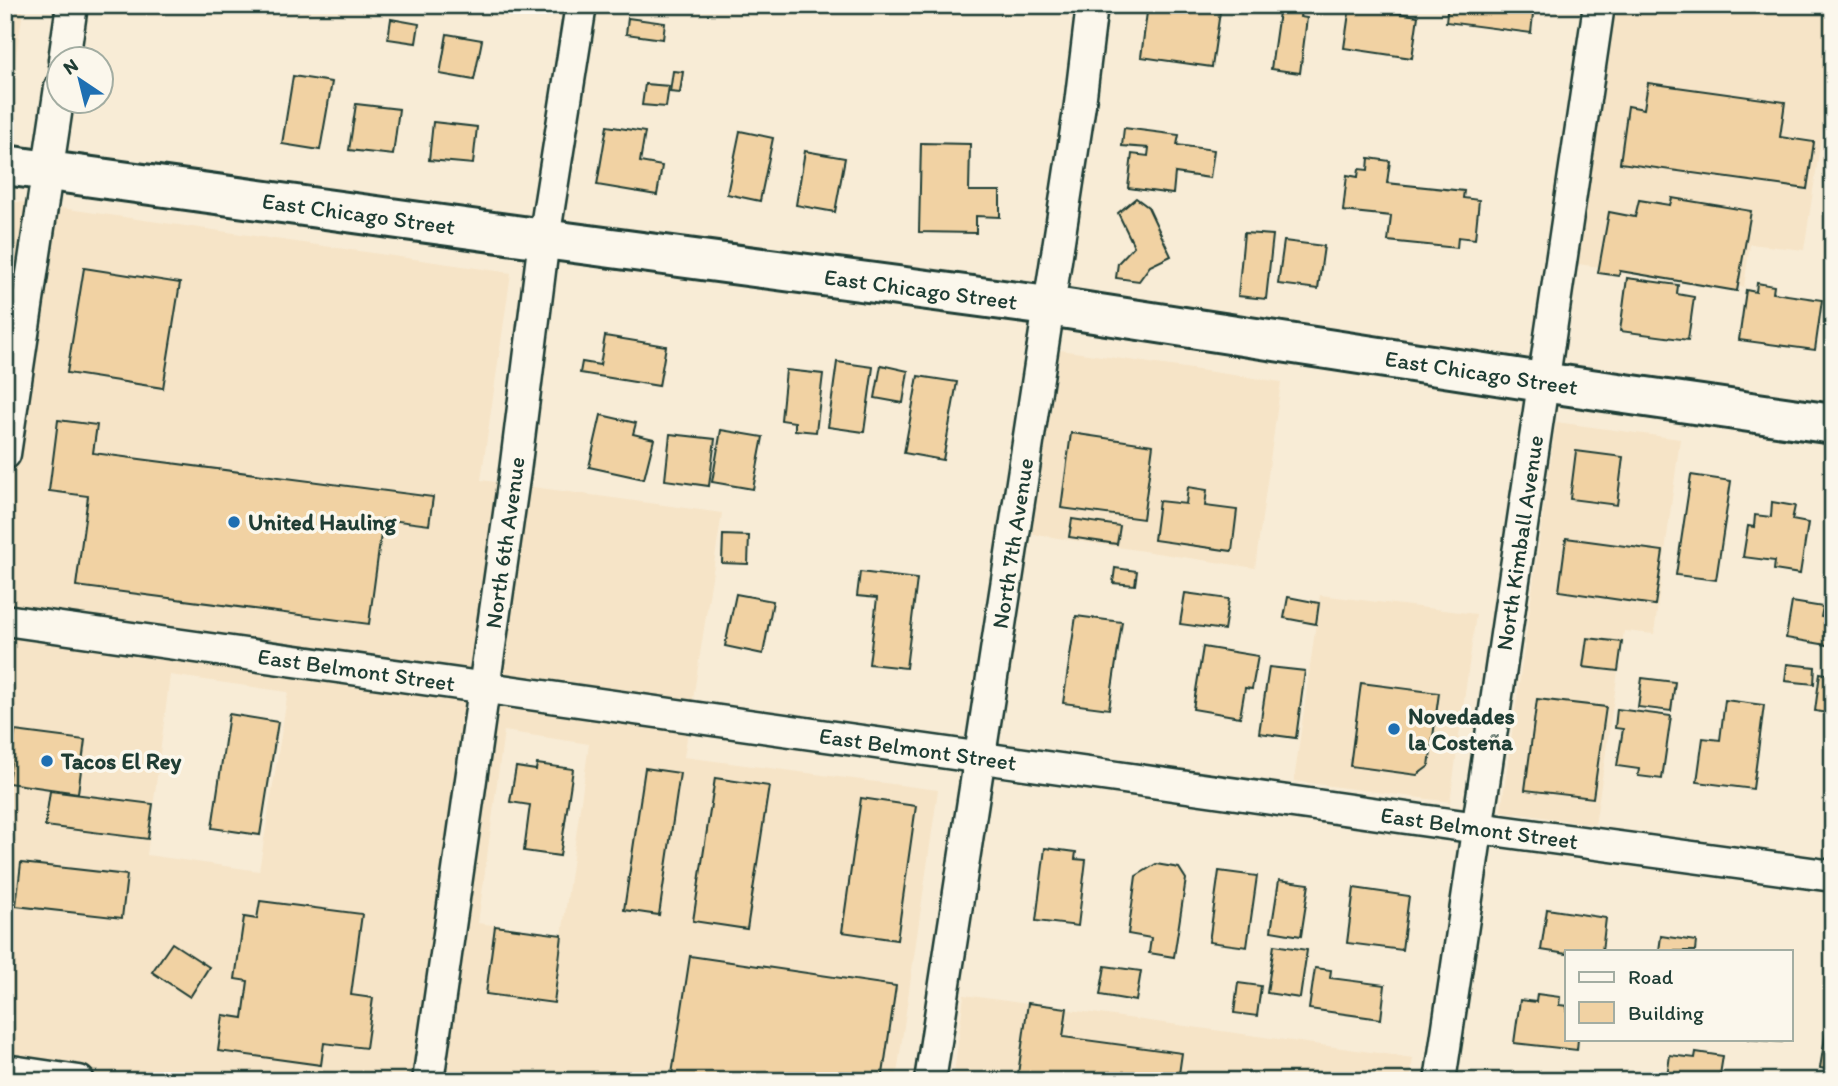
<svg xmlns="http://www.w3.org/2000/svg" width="1838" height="1086" font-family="Itim,sans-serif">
  <rect width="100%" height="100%" fill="#f8ecd6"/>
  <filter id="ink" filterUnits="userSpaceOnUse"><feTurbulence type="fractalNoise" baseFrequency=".0143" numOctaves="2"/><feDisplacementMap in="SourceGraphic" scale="14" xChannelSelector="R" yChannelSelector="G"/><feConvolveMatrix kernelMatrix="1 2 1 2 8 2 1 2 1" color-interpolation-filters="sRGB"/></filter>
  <g filter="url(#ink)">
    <g fill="#f6e4c7" fill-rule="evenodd">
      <path d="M5,5H24L5,125Z"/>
      <path d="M1616,5H1789L1833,11V61L1804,250L1750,244L1744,287L1578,264Z"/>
      <path d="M5,200L511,273L481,480L722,513L684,757L938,790L896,1081H5ZM170,675L288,692L259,871L147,855ZM504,731L589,744L562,935L478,923Z"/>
      <path d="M1060,350L1281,382L1255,568L1032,534Z"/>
      <path d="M1556,422L1680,439L1654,634L1624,631L1595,825L1501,811Z"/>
      <path d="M1320,595L1476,614L1450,802L1294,781Z"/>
      <path d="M964,995L1413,1058L1410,1081H953Z"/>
    </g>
    <g fill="#f1d2a3" stroke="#1f3d34" stroke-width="2">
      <path d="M1148,5H1221L1212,67L1141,57Z"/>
      <path d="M1280,5H1302L1300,17L1307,18L1300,73L1271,69Z"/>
      <path d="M1448,5H1534L1531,33L1446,22Z"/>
      <path d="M1350,6L1418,16L1412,58L1344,48Z"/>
      <path d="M628,18L665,23L663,39L626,34Z"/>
      <path d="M391,19L419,24L416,43L388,39Z"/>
      <path d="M447,34L482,40L474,80L440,74Z"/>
      <path d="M673,71L683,72L680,93L670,92Z"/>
      <path d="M293,76L332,82L320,150L282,144Z"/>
      <path d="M1648,83L1785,102L1780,137L1814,142L1807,189L1620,163L1628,106L1644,109Z"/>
      <path d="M645,84L669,86L666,107L642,105Z"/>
      <path d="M356,104L399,109L393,155L349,150Z"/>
      <path d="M433,122L477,127L473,164L429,160Z"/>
      <path d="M607,126L645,132L640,162L662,166L657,195L597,185Z"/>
      <path d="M1124,128L1179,135L1177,145L1214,150L1210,178L1175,173L1173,194L1128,188L1132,154L1148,156L1149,148L1122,146Z"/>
      <path d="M740,131L773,138L760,201L727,194Z"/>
      <path d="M921,143L970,144L969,191H1000V217L976,216V233L919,232Z"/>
      <path d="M805,151L845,158L835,212L796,205Z"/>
      <path d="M1369,158L1390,161L1387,183L1464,191L1463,198L1479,200L1475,239L1458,237L1457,248L1388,241L1391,216L1343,211L1347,175L1358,177L1359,169L1368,170Z"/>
      <path d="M1136,198L1148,207L1171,256L1150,266L1139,281L1116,278L1118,263L1134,246L1118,213Z"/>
      <path d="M1672,198L1751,211L1737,291L1620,271L1619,276L1598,273L1609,212L1635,217L1639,200L1670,205Z"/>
      <path d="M1244,233L1273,235L1266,299L1238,296Z"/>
      <path d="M1284,241L1324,246L1318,289L1278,284Z"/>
      <path d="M84,268L180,283L163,388L67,373Z"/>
      <path d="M1627,278L1678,285L1677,294L1694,297L1688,340L1620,331Z"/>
      <path d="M1757,283L1774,286L1773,293L1822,300L1815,350L1739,340L1746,290L1756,292Z"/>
      <path d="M605,336L666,346L659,386L580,373L582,362L600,365Z"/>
      <path d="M837,362L873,367L864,432L828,427Z"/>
      <path d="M881,365L908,371L903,403L875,398Z"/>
      <path d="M786,370L823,374L816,432L795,430V422L781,420Z"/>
      <path d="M918,376L957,382L943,460L904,453Z"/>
      <path d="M601,415L636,423L633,434L654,439L644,479L589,467Z"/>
      <path d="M58,420L97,425L93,453L433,497L429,525L383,519L369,624L76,586L88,496L49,491Z"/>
      <path d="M721,430L763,437L753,489L712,482Z"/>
      <path d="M1071,433L1153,445L1143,519L1061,508Z"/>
      <path d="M670,434L715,439L709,486L665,480Z"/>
      <path d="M1576,451L1623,457L1617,505L1570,499Z"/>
      <path d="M1691,475L1731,481L1716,580L1676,575Z"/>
      <path d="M1188,487L1207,490L1205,506L1237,510L1232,551L1154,540L1159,501L1186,504Z"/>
      <path d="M1772,502L1795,506L1792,520L1808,523L1800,574L1774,570L1775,561L1743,557L1748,526L1754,527L1755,515L1771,517Z"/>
      <path d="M1072,519L1120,526L1117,544L1069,537Z"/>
      <path d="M723,535L749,536L748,564L722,563Z"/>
      <path d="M1566,538L1663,551L1655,605L1559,591Z"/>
      <path d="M1115,568L1137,571L1135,585L1113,583Z"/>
      <path d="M860,572L917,579L906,668L869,664L877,598L857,596Z"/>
      <path d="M1185,593L1229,599L1224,630L1180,624Z"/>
      <path d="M736,594L773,601L763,654L725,646Z"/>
      <path d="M1288,597L1319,603L1316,624L1284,618Z"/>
      <path d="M1792,602L1823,607L1821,617L1833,619V646L1786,638Z"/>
      <path d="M1076,616L1122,622L1109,709L1063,703Z"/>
      <path d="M1587,638L1622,642L1618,671L1583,667Z"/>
      <path d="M1203,647L1258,656L1252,689L1245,688L1240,717L1193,709Z"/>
      <path d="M1787,664L1815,667L1814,684L1785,681Z"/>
      <path d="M1269,667L1305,671L1296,738L1259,733Z"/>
      <path d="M1820,673L1833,675V714L1815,711Z"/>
      <path d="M1642,678L1675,682L1671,711L1638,707Z"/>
      <path d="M1361,683L1439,693L1429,766L1417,775L1350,766Z"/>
      <path d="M1537,699L1606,707L1593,798L1525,790Z"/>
      <path d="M1725,700L1764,705L1753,789L1697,782L1703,738L1720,740Z"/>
      <path d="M1617,709L1671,716L1662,779L1638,776L1639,769L1617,766L1623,729L1615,728Z"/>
      <path d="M229,714L278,722L260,835L212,828Z"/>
      <path d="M15,731L85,740L78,793L8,783Z"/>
      <path d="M537,764L573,769L560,856L524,851L530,805L510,802L516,767L536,770Z"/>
      <path d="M645,768L680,773L659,915L624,910Z"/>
      <path d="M715,778L769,786L747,929L693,921Z"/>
      <path d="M50,791L153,804L148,839L45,826Z"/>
      <path d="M861,798L916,806L897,940L842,932Z"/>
      <path d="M1045,848L1076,852L1075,859L1086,860L1078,926L1036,921Z"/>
      <path d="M21,863L127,875L122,918L16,906Z"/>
      <path d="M1156,864L1179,868L1186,879L1174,957L1149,953L1151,938L1128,934L1136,876Z"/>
      <path d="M1219,871L1257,876L1247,947L1209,942Z"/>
      <path d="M1279,880L1309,884L1301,936L1271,931Z"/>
      <path d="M1354,888L1409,896L1402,950L1347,943Z"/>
      <path d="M260,901L362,914L351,995L373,998L366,1048L324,1043L321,1065L218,1051L223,1015L243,1018L248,981L235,979L244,917L257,919Z"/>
      <path d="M1547,909L1606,918L1602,951H1567V954L1541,950Z"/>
      <path d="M495,926L562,935L554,1003L486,994Z"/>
      <path d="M1661,936L1696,941L1695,951H1659Z"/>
      <path d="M172,943L209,967L190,997L152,972Z"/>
      <path d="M1274,945L1307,950L1300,998L1267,993Z"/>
      <path d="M690,956L896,986L882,1081H671Z"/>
      <path d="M1105,966L1141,971L1136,1001L1100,995Z"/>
      <path d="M1315,968L1331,970L1330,978L1385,985L1381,1019L1309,1009Z"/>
      <path d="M1238,983L1261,986L1257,1016L1234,1013Z"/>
      <path d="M1833,988V1070L1820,1068Z"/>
      <path d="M1537,994L1560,997L1559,1005L1567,1006V1039H1578L1577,1050L1514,1043L1520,1000L1536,1002Z"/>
      <path d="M1028,1003L1067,1008L1063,1037L1182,1053L1178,1081H1017Z"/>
      <path d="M1747,1039H1783L1782,1042Z"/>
      <path d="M1696,1052L1723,1056L1719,1081H1705L1667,1076L1670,1055L1695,1058Z"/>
    </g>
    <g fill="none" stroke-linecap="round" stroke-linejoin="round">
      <g stroke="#1f3d34" stroke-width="35">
        <g id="street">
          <path d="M64,60L72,5"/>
          <path d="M5,454L60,87"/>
          <path id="s1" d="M5,620L1478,828L1833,876"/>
          <path d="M5,1070L79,1081"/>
          <path id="s2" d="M428,1081L515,471L544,239L581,5"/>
          <path id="s3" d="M930,1081L1080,104L1092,5"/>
          <path id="s4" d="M1440,1081L1599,5"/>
        </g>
      </g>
      <g stroke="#1f3d34" stroke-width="44">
        <g id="secondary">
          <path id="s5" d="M5,165L544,239L1048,306L1542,382L1833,424"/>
        </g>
      </g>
      <use href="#street" stroke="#fbf7ec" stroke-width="30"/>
      <use href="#secondary" stroke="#fbf7ec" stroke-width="38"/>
    </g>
  </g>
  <g fill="#1f6fb2" stroke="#fbf7ec" stroke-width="2.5">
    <circle cx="234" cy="522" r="7"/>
    <circle cx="1394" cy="729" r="7"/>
    <circle cx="47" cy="761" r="7"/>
  </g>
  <g text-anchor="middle" stroke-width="7" stroke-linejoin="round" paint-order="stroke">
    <g font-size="23" fill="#1f3d34" stroke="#fbf7ec">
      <text dy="8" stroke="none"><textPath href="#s5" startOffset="357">East Chicago Street</textPath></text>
      <text dy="8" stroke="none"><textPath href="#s5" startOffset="924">East Chicago Street</textPath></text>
      <text dy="8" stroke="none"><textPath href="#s5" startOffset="1491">East Chicago Street</textPath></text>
      <text dy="8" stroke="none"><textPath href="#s2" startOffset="544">North 6th Avenue</textPath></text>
      <text dy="8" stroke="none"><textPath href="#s3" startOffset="544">North 7th Avenue</textPath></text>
      <text dy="8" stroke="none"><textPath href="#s4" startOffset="544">North Kimball Avenue</textPath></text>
      <text dy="8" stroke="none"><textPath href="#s1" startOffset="355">East Belmont Street</textPath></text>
      <text dy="8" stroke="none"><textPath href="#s1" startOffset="922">East Belmont Street</textPath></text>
      <text dy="8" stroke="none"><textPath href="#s1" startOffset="1489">East Belmont Street</textPath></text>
    </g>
    <g font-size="23" font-weight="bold" fill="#1f3d34" stroke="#fbf7ec" text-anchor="start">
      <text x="248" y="530">United Hauling</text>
      <text x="1408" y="724">Novedades<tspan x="1408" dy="26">la Costeña</tspan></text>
      <text x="61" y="769">Tacos El Rey</text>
    </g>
  </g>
  <rect width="1838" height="1086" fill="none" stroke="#fbf7ec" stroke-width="28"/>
  <rect x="14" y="14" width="1810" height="1058" fill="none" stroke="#1f3d34" stroke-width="2.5" filter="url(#ink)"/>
  <rect x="1565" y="950" width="228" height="91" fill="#fbf7ec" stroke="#a3ada2" stroke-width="2"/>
  <rect x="1579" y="972" width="35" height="10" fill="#fbf7ec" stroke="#a3ada2" stroke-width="2"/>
  <text x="1628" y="984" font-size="21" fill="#1f3d34">Road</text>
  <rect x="1579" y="1002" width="35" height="21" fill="#f1d2a3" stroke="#a3ada2" stroke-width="2"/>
  <text x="1628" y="1020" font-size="21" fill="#1f3d34">Building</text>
  <g transform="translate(80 80) rotate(325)"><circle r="33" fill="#fbf7ec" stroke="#a3ada2" stroke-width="2"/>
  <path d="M0-5L12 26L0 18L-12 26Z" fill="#1f6fb2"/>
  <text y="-10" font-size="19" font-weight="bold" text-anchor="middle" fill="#1f3d34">N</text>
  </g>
</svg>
